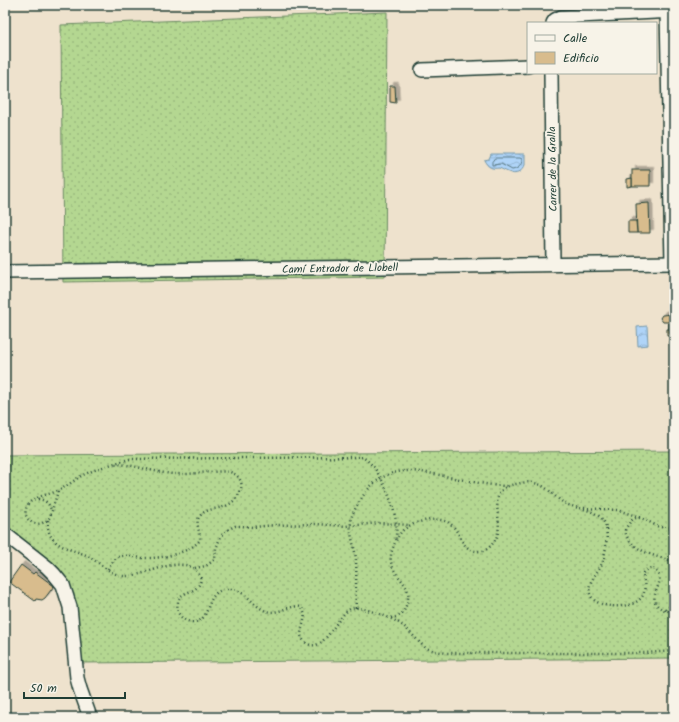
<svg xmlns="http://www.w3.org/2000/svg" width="679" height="722" font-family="Kalam,sans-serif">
  <defs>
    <pattern id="grass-dots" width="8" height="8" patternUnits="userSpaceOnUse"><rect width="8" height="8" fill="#b4d791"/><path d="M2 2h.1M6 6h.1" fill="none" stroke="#9ab97e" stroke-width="1.8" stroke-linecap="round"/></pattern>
    <pattern id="water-waves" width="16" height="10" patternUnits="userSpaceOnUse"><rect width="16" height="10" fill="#afd4f8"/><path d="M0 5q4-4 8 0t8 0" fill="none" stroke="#96b7d5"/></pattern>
    <filter id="shadow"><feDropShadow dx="3.5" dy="-3.5" stdDeviation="0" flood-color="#0004"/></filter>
  </defs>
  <rect width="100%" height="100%" fill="#eee2cd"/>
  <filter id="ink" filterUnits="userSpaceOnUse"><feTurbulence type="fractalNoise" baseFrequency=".025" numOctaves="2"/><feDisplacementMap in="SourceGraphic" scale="8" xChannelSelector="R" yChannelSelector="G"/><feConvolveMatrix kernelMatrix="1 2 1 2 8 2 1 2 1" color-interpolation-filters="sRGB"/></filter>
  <g filter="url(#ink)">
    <g fill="url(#grass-dots)" stroke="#6a8a62">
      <path d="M387,12L385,277L63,282L61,25Z"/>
      <path d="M674,451V658L80,663L77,605L69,584L55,565L5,525V455Z"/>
    </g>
    <g fill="url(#water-waves)" stroke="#7598aa">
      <path d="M491,154H525V165C517,179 511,173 499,168C492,169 488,168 484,160L489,159Z"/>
      <path d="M647,326L648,345L638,346L637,327Z"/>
    </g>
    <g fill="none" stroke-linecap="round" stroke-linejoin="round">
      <path stroke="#597982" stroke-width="1" d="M495,158H520L522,159C522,166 518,169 512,170L501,164L492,165V162Z"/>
    </g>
    <g fill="#d8bc8d" stroke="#1f3d34" filter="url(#shadow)">
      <path d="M390,86H395L396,103L390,102Z"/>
      <rect x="632" y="170" width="18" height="16"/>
      <path d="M632,178V186L627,187V179Z"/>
      <path d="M649,203L650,233H637L636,204Z"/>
      <path d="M628,221H636L637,233H628Z"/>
      <path d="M674,314V345H670V336H667V329H669V322H663L660,318L662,315Z"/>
      <path d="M21,565L33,574L35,572L54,586L45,598L42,600L36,599L35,601L9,582Z"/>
    </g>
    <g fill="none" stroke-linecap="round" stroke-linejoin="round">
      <g stroke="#1f3d34" stroke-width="16">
        <g id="minor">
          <path d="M667,11L672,263"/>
          <path d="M553,23L555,20L561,17L674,11"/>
          <path d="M422,70L528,66"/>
          <path d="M551,73L553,264"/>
          <path d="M5,272L674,263"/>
          <path d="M5,534L47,567L54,574L63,585L70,607L77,678L80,689L90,717"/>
        </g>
      </g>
      <g stroke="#1f3d34" stroke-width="2.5" stroke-dasharray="1 3" stroke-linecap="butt">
        <path d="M58,491L50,517C40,531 20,521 27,506C32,496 50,495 59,490C68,486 75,479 83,475C98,468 114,463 130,459L362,457C379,465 393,502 396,521C397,527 396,533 396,539"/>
        <path d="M38,499C45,500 49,503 51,510"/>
        <path d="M584,508L617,510L640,517"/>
        <path d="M48,520C47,529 49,536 56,542C64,549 77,551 86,555C98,561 109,574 123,576C144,577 164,562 185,565C194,566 206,577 198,586C192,594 180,591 178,602C177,606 177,610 179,614C181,618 186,621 191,622C212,624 204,595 222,590C244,584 250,605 266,611C279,615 289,604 301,607C309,616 301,625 301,635C302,639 304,642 308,644C326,653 337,612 353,608C362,606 395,619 402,625C409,630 421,645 426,648C433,651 440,652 447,653H644L674,651"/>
        <path d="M674,527C668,528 661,528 655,525C641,518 635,511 625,530C627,545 645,553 658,557C665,559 670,559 674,566"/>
        <path d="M195,568L206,566L213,561L215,559L216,548L221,536L227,530L235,526H240L253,527L276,525L316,524L346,526L380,523L409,525"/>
        <path d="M108,569C110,565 113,560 118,557C126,554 134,557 142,558C159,559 189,554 200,540C201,532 194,523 200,516C209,504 228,514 239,494C241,490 242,486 241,482C239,476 235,474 230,472C212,470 193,475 175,474C154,473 134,464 114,464"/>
        <path d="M356,608C355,592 357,577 356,562C356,549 349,535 351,522C351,515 355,509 359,503C369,483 387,470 410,471C443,473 474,485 507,486"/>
        <path d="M665,609L668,608L674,603"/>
        <path d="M391,618C398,617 403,615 405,608C416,584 396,582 391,562C390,556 392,550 394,545C397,538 400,532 406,528C415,521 440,516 449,523C462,531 460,553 481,551C486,551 490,547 493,543C510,523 480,490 516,484C522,483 528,481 534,483C547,485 554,497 564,503C576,509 590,508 600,517C611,526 606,548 603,561C600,571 584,584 591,596C598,610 634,609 642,597C647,589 643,581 643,573L646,570L651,568C673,579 644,595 659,607C663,610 669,611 674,613"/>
      </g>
      <use href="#minor" stroke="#f7f3e8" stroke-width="13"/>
    </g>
  </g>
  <g text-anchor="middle" stroke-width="3.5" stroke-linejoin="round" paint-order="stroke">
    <g font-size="11" fill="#1f3d34" stroke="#f7f3e8">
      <text transform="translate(552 169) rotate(-91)" y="4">Carrer de la Gralla</text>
      <text transform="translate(340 268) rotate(-1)" y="4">Camí Entrador de Llobell</text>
    </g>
  </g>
  <rect width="679" height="722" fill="none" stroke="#f7f3e8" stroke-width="20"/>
  <rect x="10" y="10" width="659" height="702" fill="none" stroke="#1f3d34" stroke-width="1.5" filter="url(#ink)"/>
  <rect x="527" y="22" width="130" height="52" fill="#f7f3e8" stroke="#a1aaa0"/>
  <rect x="535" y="35" width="20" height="6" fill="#f7f3e8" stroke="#a1aaa0"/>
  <text x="563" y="42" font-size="12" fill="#1f3d34">Calle</text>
  <rect x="535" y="52" width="20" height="12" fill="#d8bc8d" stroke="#a1aaa0"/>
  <text x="563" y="62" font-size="12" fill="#1f3d34">Edificio</text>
  <path d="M24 692v6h101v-6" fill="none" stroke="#1f3d34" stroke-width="2"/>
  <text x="30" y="692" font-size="12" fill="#1f3d34" stroke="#f7f3e8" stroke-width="3" paint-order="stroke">50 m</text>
</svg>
